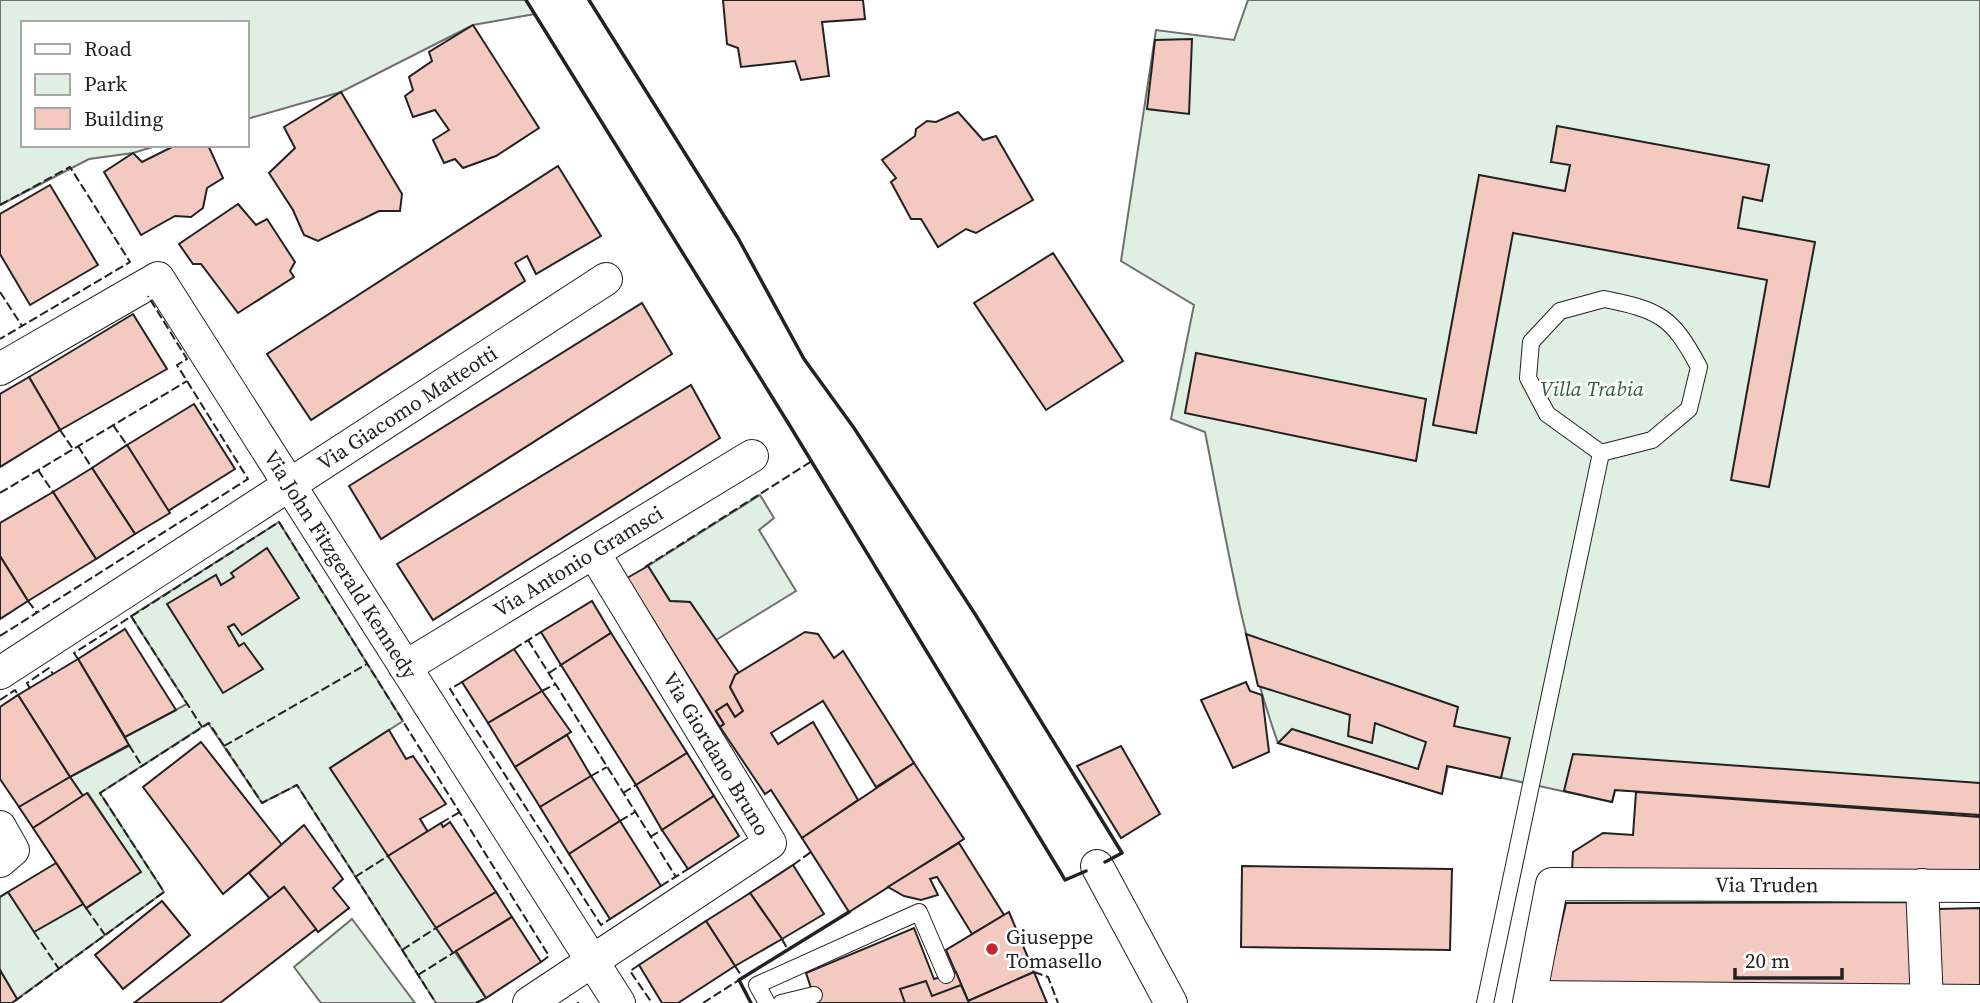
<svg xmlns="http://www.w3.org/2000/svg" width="1980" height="1003" font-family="'Source Serif 4',serif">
  <rect width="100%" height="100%" fill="#fff"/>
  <g fill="#e0efe3" stroke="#6f6f6f" stroke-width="2">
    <path d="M0,0H526L535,14L473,25L341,92L247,119V23H23V145H159L133,153L89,159L0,205Z"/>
    <path d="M1248,0H1980V815L1615,790L1612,802L1448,766L1442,794L1278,743C1242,642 1226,537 1205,432L1171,419L1194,305L1121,261L1156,30L1234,40Z"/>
    <path d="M760,495L774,518L759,530L796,591L716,640L690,602L670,601L648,566Z"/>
    <path d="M279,522L403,721L330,768L486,998L476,1003H436L297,785L262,803L208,723L100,793L164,892L17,999L0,970V897L8,892L35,931L83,904L87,908L140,872L88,793L83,796L70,777L129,746L125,737L187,704L131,616Z"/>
    <path d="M352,919L415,1003H321L294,967Z"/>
  </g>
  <g fill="#f3c9c0" stroke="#222" stroke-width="2">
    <path d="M723,0H863L865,19L822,22L829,76L801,80L795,61L741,67L738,48L727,44Z"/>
    <path d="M473,25L539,128L496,156L463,168L455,159L444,163L433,140L449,130L435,110L413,117L405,96L413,90L409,77L432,61L429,52Z"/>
    <path d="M1192,39L1189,114L1147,109L1155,40Z"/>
    <path d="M341,92L402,194L400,211H379L318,241L304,235L293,210L269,173L295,148L284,127Z"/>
    <path d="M958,112L983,140L996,136L1033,200L976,233L966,229L938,247L921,219H911L891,182L896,178L882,160L915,136L916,129L927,121L936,122Z"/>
    <path d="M1557,126L1769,165L1762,201L1743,197L1738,228L1815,242L1769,487L1731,480L1767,280L1513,233L1476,433L1433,425L1479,175L1565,191L1570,165L1551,162Z"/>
    <path d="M176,145H208L223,178L207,188L203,208L191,217L175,216L141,235L104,172L133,153L142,162Z"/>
    <path d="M558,166L601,236L536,274L527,256L515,263L525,281L311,420L267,354Z"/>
    <path d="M50,185L98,265L30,305L0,254V214Z"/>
    <path d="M238,204L256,225L267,219L295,262L290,271L294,277L238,313L201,264H193L179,244Z"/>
    <path d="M1053,253L1123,361L1046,410L974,303Z"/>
    <path d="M642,303L672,354L381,539L349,486Z"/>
    <path d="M133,314L167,369L60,430L29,377Z"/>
    <path d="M1196,353L1426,399L1416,461L1185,413Z"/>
    <path d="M29,377L60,430L0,467V394Z"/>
    <path d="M691,385L720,438L433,620L397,564Z"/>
    <path d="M194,404L235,469L168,511L127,445Z"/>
    <path d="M127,445L170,513L135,534L92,468Z"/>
    <path d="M92,468L135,534L96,559L53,492Z"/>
    <path d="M53,492L96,559L28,601L0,556V523Z"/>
    <path d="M267,548L299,598L242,635L234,624L228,627L239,646L244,643L263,669L223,693L167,604L216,575L221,585L234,577L231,573Z"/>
    <path d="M0,556L28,601L0,619Z"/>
    <path d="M648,566L670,601L690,602L739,673L730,687L743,711L735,717L727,704L716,711L724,724L720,727L627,578Z"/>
    <path d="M592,601L611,633L561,665L541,632Z"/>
    <path d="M125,629L176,710L125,737L78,659Z"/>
    <path d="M805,632L818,634L834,658L843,651L914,763L876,787L823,701L771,733L778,744L813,722L858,800L802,838L771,790L765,794L720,727L724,724L716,711L727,704L735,717L743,711L730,687L735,675Z"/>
    <path d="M611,633L687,753L636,785L561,665Z"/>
    <path d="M1246,634L1458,707L1454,726L1510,738L1501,778L1447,766L1442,794L1278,743L1292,729L1418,769L1426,742L1375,723L1372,743L1348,736L1350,715L1258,686Z"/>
    <path d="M514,649L542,691L488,723L462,682Z"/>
    <path d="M78,659L129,745L70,777L18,695Z"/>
    <path d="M1246,682L1250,691L1262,695L1269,752L1233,768L1201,700Z"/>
    <path d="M542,691L571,732L515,767L488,723Z"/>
    <path d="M18,695L70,777L19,807L0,779V707Z"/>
    <path d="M389,730L406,759L413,756L446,804L420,819L428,832L388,856L330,768Z"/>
    <path d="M567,735L591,776L540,807L515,767Z"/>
    <path d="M201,742L282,845L223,894L143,787Z"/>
    <path d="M1121,746L1160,814L1121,838L1077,766Z"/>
    <path d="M687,753L714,796L662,830L636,785Z"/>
    <path d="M1573,754L1980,783V815L1615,790L1612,802L1564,791Z"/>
    <path d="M914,763L964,839L849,912L802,838Z"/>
    <path d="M591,776L620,821L569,854L540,807Z"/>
    <path d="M70,777L83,796L33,828L19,807Z"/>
    <path d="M1636,792L1980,817V876L1572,870L1573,852L1603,833L1633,835Z"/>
    <path d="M87,793L141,872L86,908L33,828Z"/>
    <path d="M714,796L739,836L688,869L662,830Z"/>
    <path d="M620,821L661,886L610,919L569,854Z"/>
    <path d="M450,822L496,892L436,928L388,856L441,823L443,827Z"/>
    <path d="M304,825L343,879L333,888L349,908L318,932L284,887L270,899L249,873Z"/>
    <path d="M959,843L1004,915L972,934L937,877L930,879L938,895L921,900L904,896L888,887Z"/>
    <path d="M56,863L83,904L34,932L8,892Z"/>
    <path d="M793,865L824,914L782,939L750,893Z"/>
    <path d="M1242,866L1452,869L1450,950L1241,947Z"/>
    <path d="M284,887L316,929L220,1003H134Z"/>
    <path d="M496,892L512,917L453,953L436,928Z"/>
    <path d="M750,893L782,939L735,966L706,921Z"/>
    <path d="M162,901L190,935L123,989L95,955Z"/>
    <path d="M1914,902L1915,987L1547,986L1566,903Z"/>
    <path d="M1980,908V985H1939L1938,909Z"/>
    <path d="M1009,912L1034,972L968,1001L946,950Z"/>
    <path d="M512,917L541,962L486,998L456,951Z"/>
    <path d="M706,921L735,966L678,1003H662L639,965Z"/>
    <path d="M914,928L934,979L956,972L969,1003H816L806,973Z"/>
    <path d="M0,970L17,999L12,1003H0Z"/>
    <path d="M1034,972L1047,1003H969L968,1001Z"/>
    <path d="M926,981L932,996L961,985L969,1003H905L900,989Z"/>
  </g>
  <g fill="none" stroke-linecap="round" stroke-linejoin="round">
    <g stroke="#222" stroke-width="18">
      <g id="lane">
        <path d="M1604,299C1659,310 1672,316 1699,367L1689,409L1652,440L1601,453L1547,414L1528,378L1531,342L1560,311Z"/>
        <path d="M767,1003L757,985L919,912L946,975"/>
        <path d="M781,1003L814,995"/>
        <path d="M1485,1003L1601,453"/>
      </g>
    </g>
    <g stroke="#222" stroke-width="34">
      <g id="street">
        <path id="s1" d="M0,369L158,278L619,1003"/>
        <path id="s2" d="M405,667L752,456"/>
        <path id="s3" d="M0,673L606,279"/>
        <path d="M0,827L13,850L0,861"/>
        <path d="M1097,866L1171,1003"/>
        <path d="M1922,885L1927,1003"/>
        <path d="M1531,997L1980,1001"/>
        <path d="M529,1003L770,843L594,553"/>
        <path id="s4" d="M1529,1003L1552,884L1980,886"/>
      </g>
    </g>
    <use href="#lane" stroke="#fff" stroke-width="16"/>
    <use href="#street" stroke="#fff" stroke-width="32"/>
    <g stroke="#222" stroke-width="2" stroke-dasharray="9 3.5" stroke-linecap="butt">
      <path d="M0,205L70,167L130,262L0,339"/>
      <path d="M0,292L22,326"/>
      <path d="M113,425L127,445"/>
      <path d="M60,430L73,449"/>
      <path d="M78,446L92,468"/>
      <path d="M38,470L53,492"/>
      <path d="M0,493L187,381"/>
      <path d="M645,567L812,461"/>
      <path d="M28,601L37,613"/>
      <path d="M131,616L202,727"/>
      <path d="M0,636L248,479L177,365L187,359L148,296"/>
      <path d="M528,640L676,877"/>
      <path d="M514,649L541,632"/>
      <path d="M78,659L74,653L279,522L549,956L541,962"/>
      <path d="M549,673L561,665"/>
      <path d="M462,682L450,689L601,925L610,919"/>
      <path d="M30,689L27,683L49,668L53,674"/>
      <path d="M542,691L556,684"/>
      <path d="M0,700L15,690L18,695"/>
      <path d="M129,745L142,766"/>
      <path d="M224,746L367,664"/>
      <path d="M591,776L607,767"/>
      <path d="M623,793L636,785"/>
      <path d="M620,821L635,812"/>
      <path d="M441,823L460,812"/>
      <path d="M650,837L662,830"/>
      <path d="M793,865L811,852"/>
      <path d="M355,877L388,856"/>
      <path d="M661,886L688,869"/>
      <path d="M0,897L8,892"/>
      <path d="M86,908L105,935"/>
      <path d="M34,932L59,969"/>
      <path d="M782,939L788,950"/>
      <path d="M402,950L436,928"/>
      <path d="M639,965L630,971L652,1003"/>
      <path d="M735,966L743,978"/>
      <path d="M1034,972L1048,977L1058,1003"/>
      <path d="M418,975L453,953"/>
      <path d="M15,1001L164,892L100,793L209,723L262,803L297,785L436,1003"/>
      <path d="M476,1003L486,998"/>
      <path d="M577,1003H579"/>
      <path d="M703,1003L739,980"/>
    </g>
    <g stroke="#222" stroke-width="3.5">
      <path d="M526,0L790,426L1061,873L1065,880L1086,871"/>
      <path d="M589,0L738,238L804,359L854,428L975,614L1122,853L1105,862"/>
      <path d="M751,1003L739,980L849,912"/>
    </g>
  </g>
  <circle fill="#c62828" stroke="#fff" stroke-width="2.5" cx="992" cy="949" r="7"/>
  <g text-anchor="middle" stroke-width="5" stroke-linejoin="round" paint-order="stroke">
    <g font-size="21" font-style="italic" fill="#2f5e38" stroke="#fff">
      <text x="1592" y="396">Villa Trabia</text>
    </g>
    <g font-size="21" fill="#222" stroke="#fff">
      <text dy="7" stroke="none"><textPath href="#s3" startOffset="486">Via Giacomo Matteotti</textPath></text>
      <text dy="7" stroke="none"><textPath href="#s2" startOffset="203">Via Antonio Gramsci</textPath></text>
      <text dy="7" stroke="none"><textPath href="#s1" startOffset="522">Via John Fitzgerald Kennedy</textPath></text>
      <text transform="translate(716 754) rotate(59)" y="7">Via Giordano Bruno</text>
      <text dy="7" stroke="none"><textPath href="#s4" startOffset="336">Via Truden</textPath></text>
    </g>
    <g font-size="21" fill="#222" stroke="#fff" text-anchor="start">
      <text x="1006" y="944">Giuseppe<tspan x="1006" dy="24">Tomasello</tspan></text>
    </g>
  </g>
  <rect x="21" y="21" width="228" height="126" fill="#ffffff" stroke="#a7a7a7" stroke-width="2"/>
  <rect x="35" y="44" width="35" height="10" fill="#ffffff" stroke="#a7a7a7" stroke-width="2"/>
  <text x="84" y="56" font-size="21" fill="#222222">Road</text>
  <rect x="35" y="74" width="35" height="21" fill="#e0efe3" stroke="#a7a7a7" stroke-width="2"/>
  <text x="84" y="91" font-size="21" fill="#222222">Park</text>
  <rect x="35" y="108" width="35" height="21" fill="#f3c9c0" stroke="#a7a7a7" stroke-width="2"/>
  <text x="84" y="126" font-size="21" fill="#222222">Building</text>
  <path d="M1735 968v10h107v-10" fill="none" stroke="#222222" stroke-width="3.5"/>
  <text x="1745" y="968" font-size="21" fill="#222222" stroke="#ffffff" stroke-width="5" paint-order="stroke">20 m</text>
</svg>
